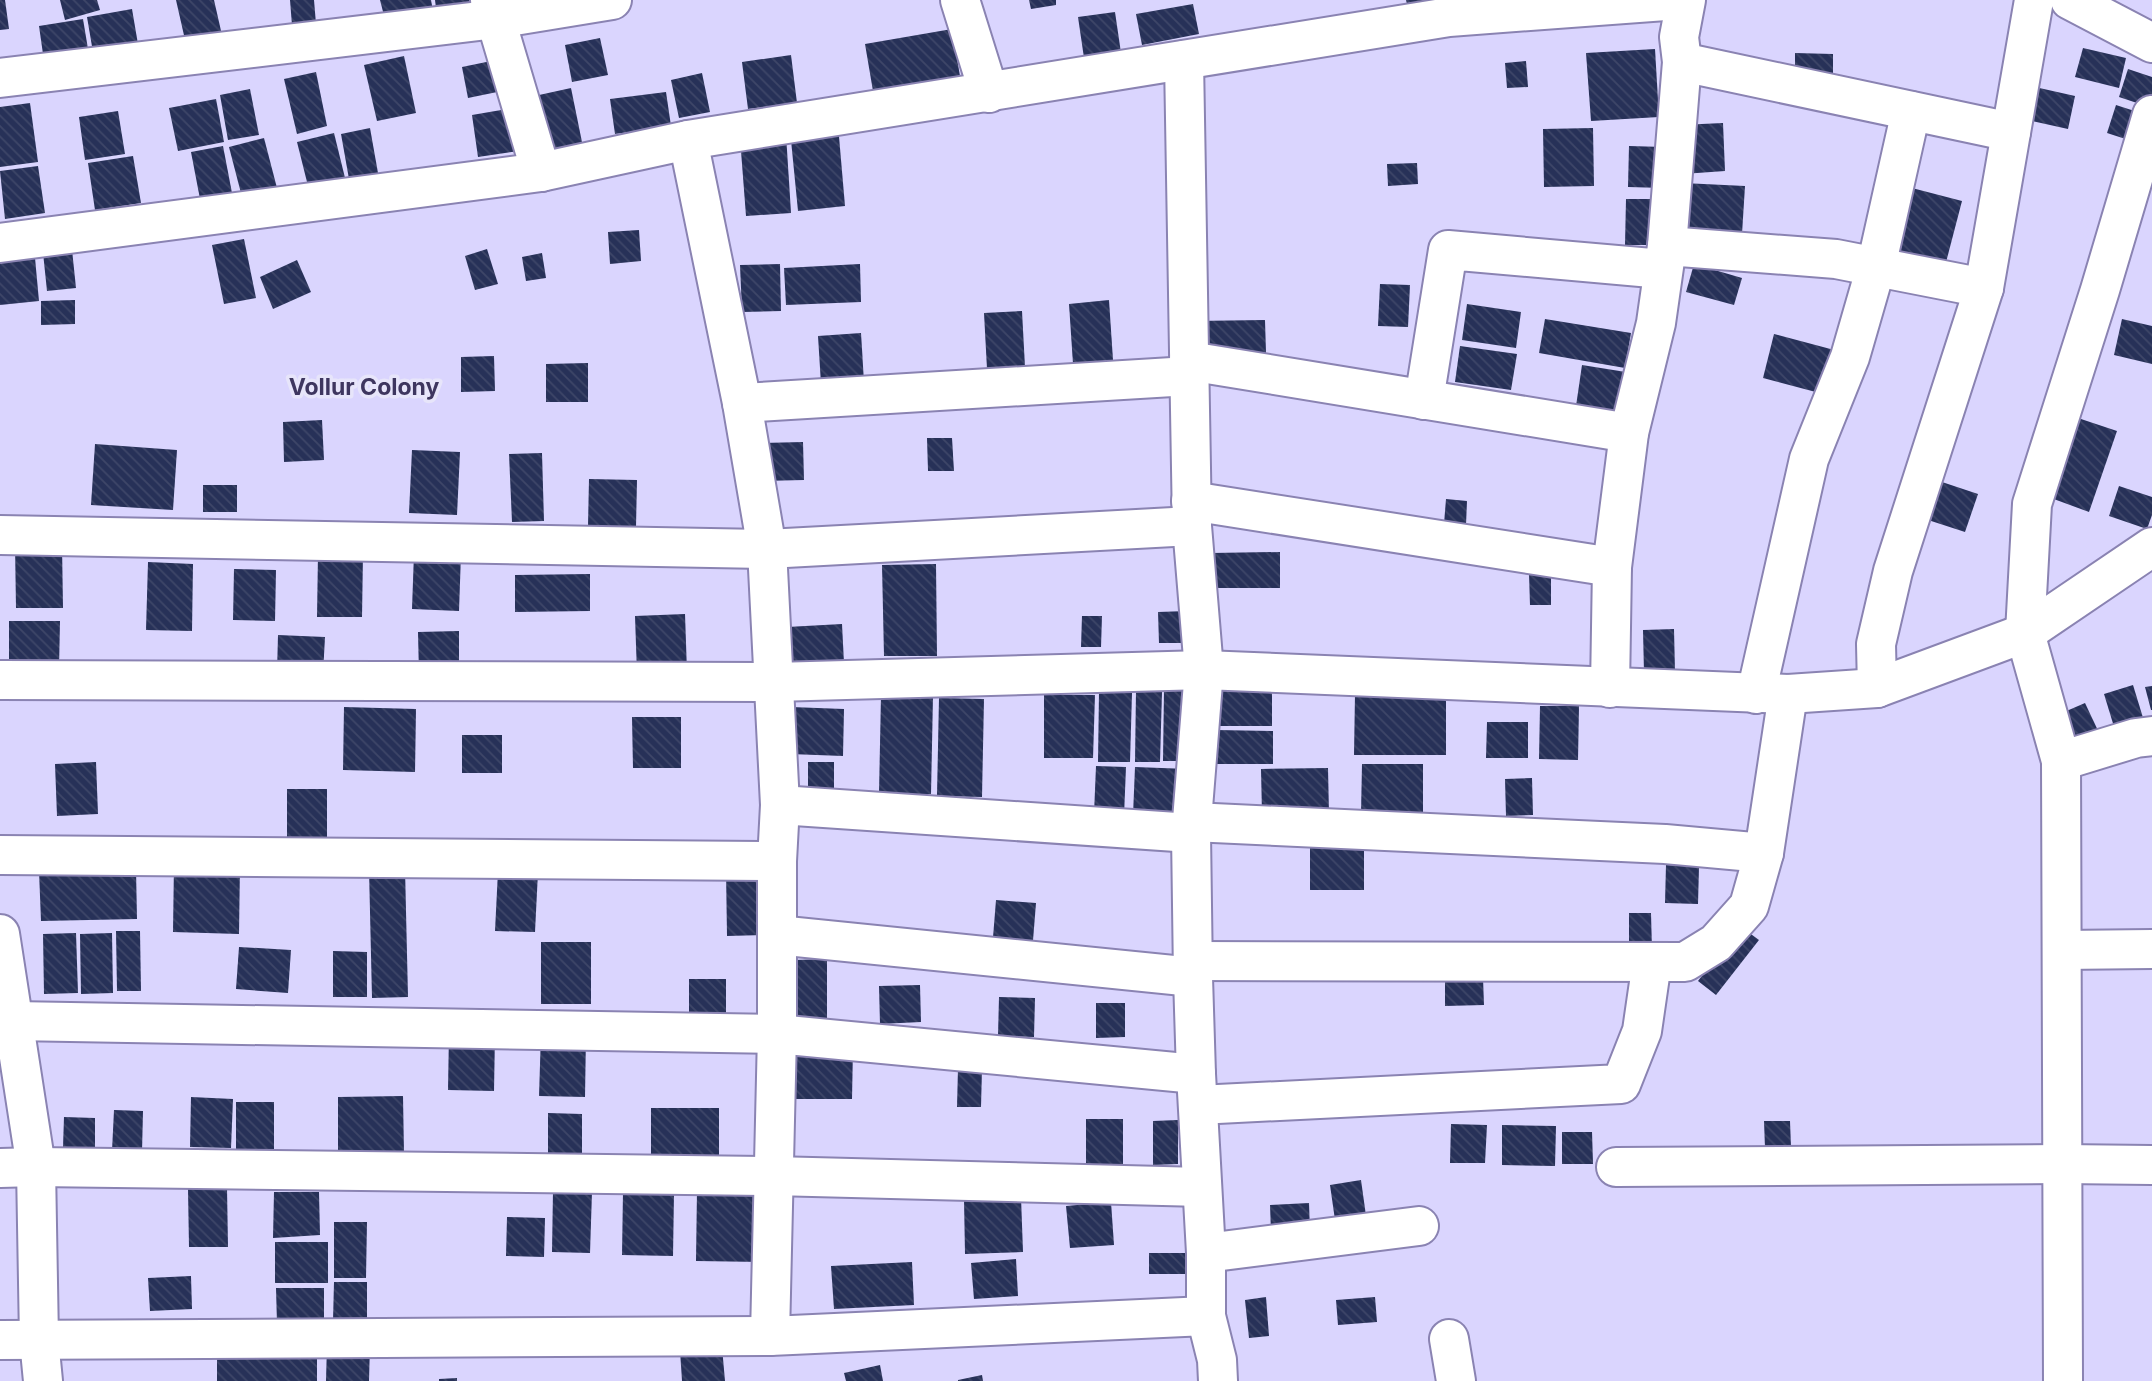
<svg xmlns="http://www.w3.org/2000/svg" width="2152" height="1381" font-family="Inter,sans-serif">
  <defs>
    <pattern id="building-back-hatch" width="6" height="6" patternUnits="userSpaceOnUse" patternTransform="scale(1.75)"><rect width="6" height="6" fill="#273158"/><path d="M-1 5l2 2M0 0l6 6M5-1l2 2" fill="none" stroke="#3e4668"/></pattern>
  </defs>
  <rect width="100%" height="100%" fill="#dad5fe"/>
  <g fill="url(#building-back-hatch)">
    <path d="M0,0H5L9,29L0,30Z"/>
    <path d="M60,0H97L100,10L65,20Z"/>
    <path d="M176,0H214L224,44L188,53Z"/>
    <path d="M290,0H314L317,36L293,38Z"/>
    <path d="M380,0H431L434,16L387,27Z"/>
    <path d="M435,0H474L475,12L437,17Z"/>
    <path d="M1029,0H1056V5L1031,9Z"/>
    <path d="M1406,0H1425V2L1407,4Z"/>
    <path d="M1193,4L1199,34L1142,45L1136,14Z"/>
    <path d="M132,9L140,56L95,64L87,17Z"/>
    <path d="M1115,12L1121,53L1084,58L1078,17Z"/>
    <path d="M83,19L90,61L45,68L39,26Z"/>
    <path d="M952,29L961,82L874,97L865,44Z"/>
    <path d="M600,38L608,75L572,82L565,45Z"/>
    <path d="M2083,48L2126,58L2119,88L2075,77Z"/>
    <path d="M1655,49L1659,117L1591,121L1586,53Z"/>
    <path d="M1795,53L1833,54V77H1795Z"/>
    <path d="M791,55L797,103L748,109L742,62Z"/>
    <path d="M404,56L416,113L377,121L364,65Z"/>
    <path d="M496,60L502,91L468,98L462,67Z"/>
    <path d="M1526,61L1528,87L1507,88L1505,63Z"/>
    <path d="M2128,69L2152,77V108L2119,97Z"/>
    <path d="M316,72L327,126L297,134L284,79Z"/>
    <path d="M702,73L710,112L679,118L671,80Z"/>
    <path d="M2035,87L2075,96L2068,129L2028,120Z"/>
    <path d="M571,88L583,147L542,156L530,97Z"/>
    <path d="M250,89L259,135L228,140L220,95Z"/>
    <path d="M666,92L671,126L615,134L610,99Z"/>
    <path d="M216,99L224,142L178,151L169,108Z"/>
    <path d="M30,103L38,162L0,167V107Z"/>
    <path d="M2116,105L2150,116L2141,144L2107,133Z"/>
    <path d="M513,108L519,151L478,157L472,115Z"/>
    <path d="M118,111L125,154L85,160L79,117Z"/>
    <path d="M1723,123L1725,171L1683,174L1680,125Z"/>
    <path d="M838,125L845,206L798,211L790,130Z"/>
    <path d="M370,128L378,173L349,179L341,134Z"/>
    <path d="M1593,128L1594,186L1544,187L1543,129Z"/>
    <path d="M334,133L347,186L310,194L297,142Z"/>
    <path d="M786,134L791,213L746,216L740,138Z"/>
    <path d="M264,138L277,188L242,197L229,147Z"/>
    <path d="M223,146L232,193L200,199L191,152Z"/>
    <path d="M1629,146L1664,147L1663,188L1628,187Z"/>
    <path d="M133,156L141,203L95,210L88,163Z"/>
    <path d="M1417,163L1418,184L1388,186L1387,164Z"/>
    <path d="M38,166L45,213L5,219L0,171Z"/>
    <path d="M1683,183L1745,186L1742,234L1681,231Z"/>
    <path d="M1912,188L1962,201L1944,270L1894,257Z"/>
    <path d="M1626,199H1659L1658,245H1625Z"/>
    <path d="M639,230L641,261L610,264L608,232Z"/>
    <path d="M244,239L256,298L224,304L212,245Z"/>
    <path d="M71,240L76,288L47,291L42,243Z"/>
    <path d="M34,247L39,301L0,305V251Z"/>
    <path d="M487,249L498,284L475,290L465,256Z"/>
    <path d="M542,253L546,278L526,281L522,257Z"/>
    <path d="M297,260L311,292L273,309L260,277Z"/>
    <path d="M780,264L781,311L742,312L740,265Z"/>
    <path d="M860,264L861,302L786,305L784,268Z"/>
    <path d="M1694,264L1742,278L1734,305L1686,292Z"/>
    <path d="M1380,284L1410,285L1408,327L1378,326Z"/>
    <path d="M75,300V324L41,325V301Z"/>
    <path d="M1109,300L1113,360L1073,364L1069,304Z"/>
    <path d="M1467,304L1521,312L1516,348L1462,340Z"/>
    <path d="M1022,311L1025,367L987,369L984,313Z"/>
    <path d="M1545,319L1631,333L1625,368L1539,353Z"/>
    <path d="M2122,319L2152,326V364L2114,355Z"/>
    <path d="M1265,320L1266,353H1193V321Z"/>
    <path d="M861,333L864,382L821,384L818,336Z"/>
    <path d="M1774,334L1838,351L1827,395L1763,378Z"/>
    <path d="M1460,346L1517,354L1511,390L1455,382Z"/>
    <path d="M494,356L495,391L461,392V357Z"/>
    <path d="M588,363V402H546V364Z"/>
    <path d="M1582,365L1632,373L1624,421L1575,413Z"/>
    <path d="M2078,418L2117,431L2089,512L2051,498Z"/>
    <path d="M322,420L324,460L284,462L283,422Z"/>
    <path d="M927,438H952L954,471H928Z"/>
    <path d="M803,442L804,480L761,481L760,443Z"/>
    <path d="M95,444L177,450L173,510L91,505Z"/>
    <path d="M412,450L460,452L457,515L409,513Z"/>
    <path d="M542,453L544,521L512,522L509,454Z"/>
    <path d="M589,479L637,480L636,527L588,526Z"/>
    <path d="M1939,481L1978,494L1965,532L1925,519Z"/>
    <rect x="203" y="485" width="34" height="27"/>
    <path d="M2119,486L2152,497V515L2147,529L2109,516Z"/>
    <path d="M1446,499L1467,501L1466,525L1444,524Z"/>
    <path d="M15,545H62L63,608H16Z"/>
    <path d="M1280,552V588H1212L1211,553Z"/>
    <path d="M318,553H363L362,617H317Z"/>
    <path d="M414,553L461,554L459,611L412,609Z"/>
    <path d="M148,562L193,564L192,631L146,630Z"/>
    <path d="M936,564L937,656H884L882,565Z"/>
    <path d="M234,569L276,570L275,621L233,620Z"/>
    <path d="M590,574V611L515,612V575Z"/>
    <path d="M1529,574H1551V605H1530Z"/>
    <path d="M1187,611L1188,643H1159L1158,612Z"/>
    <path d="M685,614L687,672L637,674L635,616Z"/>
    <path d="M1082,616H1102L1101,647H1081Z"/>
    <path d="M9,621H60L59,669L9,668Z"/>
    <path d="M842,624L844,663L789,665L787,627Z"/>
    <path d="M1674,629L1675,672L1644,673L1643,630Z"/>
    <path d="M459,631V675H419L418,632Z"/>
    <path d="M278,635L325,637L323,674L277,672Z"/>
    <path d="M2133,685L2144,721L2115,730L2104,694Z"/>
    <path d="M2152,686V710H2151L2145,687Z"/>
    <path d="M1217,688H1272V726H1216Z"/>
    <path d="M1164,690L1190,691L1189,761H1163Z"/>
    <path d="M1136,691L1162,692L1160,762H1135Z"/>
    <path d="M1099,692L1132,693L1130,762H1098Z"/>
    <path d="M1355,694H1398V698H1446V755H1354Z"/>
    <path d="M881,695L933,696L931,794H879Z"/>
    <path d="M1044,695H1095L1093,758H1044Z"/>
    <path d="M939,698L984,699L982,797L937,796Z"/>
    <path d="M2085,703L2101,737L2071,751L2055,716Z"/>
    <path d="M1540,706H1579L1578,760L1539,759Z"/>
    <path d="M344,707L416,709L415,772L343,770Z"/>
    <path d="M791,707L844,709L843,756L790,754Z"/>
    <path d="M632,717H681V768H633Z"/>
    <path d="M1487,722H1528V758H1486Z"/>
    <path d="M1216,730L1273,731V764H1216Z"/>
    <rect x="462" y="735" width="40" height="38"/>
    <path d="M96,762L98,814L57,816L55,764Z"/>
    <rect x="808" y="762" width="26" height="34"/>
    <path d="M1362,764H1423V815L1361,814Z"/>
    <path d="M1096,766L1126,767L1124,816L1094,814Z"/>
    <path d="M1135,767L1188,769L1186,817L1133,815Z"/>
    <path d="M1328,768L1329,814H1262L1261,769Z"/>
    <path d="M1532,778L1533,815L1506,816L1505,779Z"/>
    <rect x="287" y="789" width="40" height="49"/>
    <rect x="1310" y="835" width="54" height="55"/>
    <path d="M174,863L240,864L239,934L173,932Z"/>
    <path d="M1666,865L1699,867L1698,904L1665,903Z"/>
    <path d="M405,868L408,997L372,998L369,869Z"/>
    <path d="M136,869L137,919L41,921L39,871Z"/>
    <path d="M764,869L766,935L727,936L726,870Z"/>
    <path d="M498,871L538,872L535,932L495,931Z"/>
    <path d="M996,900L1036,903L1032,953L992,950Z"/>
    <path d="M1629,913H1651L1652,950H1629Z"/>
    <path d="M1740,926L1759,940L1716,995L1698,981Z"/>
    <path d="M116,931H140L141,991H117Z"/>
    <path d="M76,933L78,993L44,994L43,934Z"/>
    <path d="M112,933L113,993L81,994L80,934Z"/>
    <rect x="541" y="942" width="50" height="62"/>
    <path d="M239,947L291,950L288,993L236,989Z"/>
    <path d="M333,951L367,952V997H333Z"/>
    <path d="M827,959V1026H794L793,960Z"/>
    <path d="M1483,978L1484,1005L1445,1006V979Z"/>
    <rect x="689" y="979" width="37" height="38"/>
    <path d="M920,985L921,1022L880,1024L879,986Z"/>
    <path d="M999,997L1035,998L1034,1037L998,1036Z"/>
    <path d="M1096,1003H1125V1037L1096,1038Z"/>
    <path d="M541,1032L586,1033L585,1097L539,1096Z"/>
    <path d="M449,1033L495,1034L494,1091L448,1090Z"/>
    <path d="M790,1048H853L852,1099H790Z"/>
    <path d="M958,1068L982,1069L981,1107H957Z"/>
    <path d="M403,1096L404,1154H338V1097Z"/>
    <path d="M191,1097L233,1099L231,1148L190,1147Z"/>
    <rect x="236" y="1102" width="38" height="49"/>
    <rect x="651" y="1108" width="68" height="51"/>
    <path d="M114,1110L143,1111L142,1152L112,1151Z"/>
    <path d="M548,1113L582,1114V1153H548Z"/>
    <path d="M64,1117L95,1118V1148L63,1147Z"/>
    <rect x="1086" y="1119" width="37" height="51"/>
    <path d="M1178,1120V1164L1153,1165V1121Z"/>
    <path d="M1764,1121H1790L1791,1147L1765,1148Z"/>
    <path d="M1451,1124L1487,1125L1485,1163H1450Z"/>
    <path d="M1502,1125L1556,1126L1555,1166L1502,1165Z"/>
    <path d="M1562,1132H1592L1593,1164H1562Z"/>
    <path d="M1361,1180L1367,1223L1336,1227L1330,1185Z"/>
    <path d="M227,1188L228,1247H189L188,1189Z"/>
    <path d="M697,1190H762V1262L696,1261Z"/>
    <path d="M553,1191L592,1192L590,1253L552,1252Z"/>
    <path d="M274,1192H319L320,1235L273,1238Z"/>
    <path d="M623,1192H674L673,1256L622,1255Z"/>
    <path d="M1021,1197L1023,1252L965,1254L964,1199Z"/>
    <path d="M1111,1202L1114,1245L1070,1248L1066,1206Z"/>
    <path d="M1309,1203L1310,1231L1271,1232L1270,1205Z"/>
    <path d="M507,1217L545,1218L544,1257L506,1256Z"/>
    <path d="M334,1222H367L366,1278H334Z"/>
    <rect x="275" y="1242" width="53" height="41"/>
    <path d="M1149,1253H1195L1194,1274H1149Z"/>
    <path d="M1016,1259L1018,1296L974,1299L971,1263Z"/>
    <path d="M912,1262L914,1305L834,1309L831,1266Z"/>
    <path d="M191,1276L192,1309L150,1311L148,1278Z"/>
    <path d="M334,1282H367V1321H333Z"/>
    <path d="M276,1288H324V1322L277,1324Z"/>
    <path d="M1266,1297L1269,1336L1249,1338L1245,1300Z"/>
    <path d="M1375,1297L1377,1322L1338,1325L1336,1300Z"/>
    <path d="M327,1344H370L369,1381H326Z"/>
    <path d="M722,1347L725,1381H682L680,1350Z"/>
    <rect x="217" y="1357" width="100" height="24"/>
    <path d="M880,1365L883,1381H846L844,1373Z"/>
    <path d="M982,1375L983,1381H958V1380Z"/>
    <path d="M457,1378V1381H439V1379Z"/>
  </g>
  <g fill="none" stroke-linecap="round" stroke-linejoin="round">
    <g stroke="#8a83b2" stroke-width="42">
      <g id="minor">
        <path d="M490,0L541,172"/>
        <path d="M960,0L989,93"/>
        <path d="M2070,0L2152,43"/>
        <path d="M1184,60L1192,526L1204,670L1191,833L1193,977L1196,1074L1206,1253V1316L1217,1360L1218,1381"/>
        <path d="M1682,62L2011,132"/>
        <path d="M0,78L496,19L612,0"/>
        <path d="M0,243L541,172L688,140L1449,17L1679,0"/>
        <path d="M1667,246L1836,259L1984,288"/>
        <path d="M1189,361L1629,433"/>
        <path d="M1424,400L1448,250L1663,269"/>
        <path d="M742,403L1189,376"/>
        <path d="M1191,501L1612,567"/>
        <path d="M0,535L767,549L742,403L688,140"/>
        <path d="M0,680L774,682L1204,670L1788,694L1877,688L2025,633L2152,547"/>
        <path d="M1610,688L1612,567L1629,433L1656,323L1667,246L1682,62L1679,37L1686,0"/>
        <path d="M1877,688L1876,644L1893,571L1984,288L2034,0"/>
        <path d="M1756,694L1809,459L1850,357L1876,267L1911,111"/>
        <path d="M2061,761L2136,738L2152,736"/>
        <path d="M780,805L1191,833"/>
        <path d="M1192,822L1665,844L1764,853"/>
        <path d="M0,855L777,861"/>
        <path d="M0,934L36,1167L39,1340L43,1381"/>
        <path d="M777,935L1193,977"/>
        <path d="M2062,950L2152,949"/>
        <path d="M1193,961L1685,962L1716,943L1749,906L1764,853L1788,694"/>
        <path d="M13,1021L777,1034L1196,1074"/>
        <path d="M1198,1105L1621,1084L1642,1031L1652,962"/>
        <path d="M1616,1167L2062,1164L2152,1165"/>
        <path d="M0,1168L36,1167L773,1176L1202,1187"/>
        <path d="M1206,1253L1419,1226"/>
        <path d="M770,1336L777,1034V861L780,805L767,549L1192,526"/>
        <path d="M1449,1339L1456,1381"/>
        <path d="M0,1340L770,1336L1206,1316"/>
        <path d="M2063,1381L2061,761L2025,633L2032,504L2100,290L2152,115"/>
      </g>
    </g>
    <use href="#minor" stroke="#fff" stroke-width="38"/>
  </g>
  <g text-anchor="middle" stroke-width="7" stroke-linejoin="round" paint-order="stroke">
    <g font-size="23" font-weight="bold" fill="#3e365f" stroke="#e7e5fa">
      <text x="364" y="395">Vollur Colony</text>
    </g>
  </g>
</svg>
